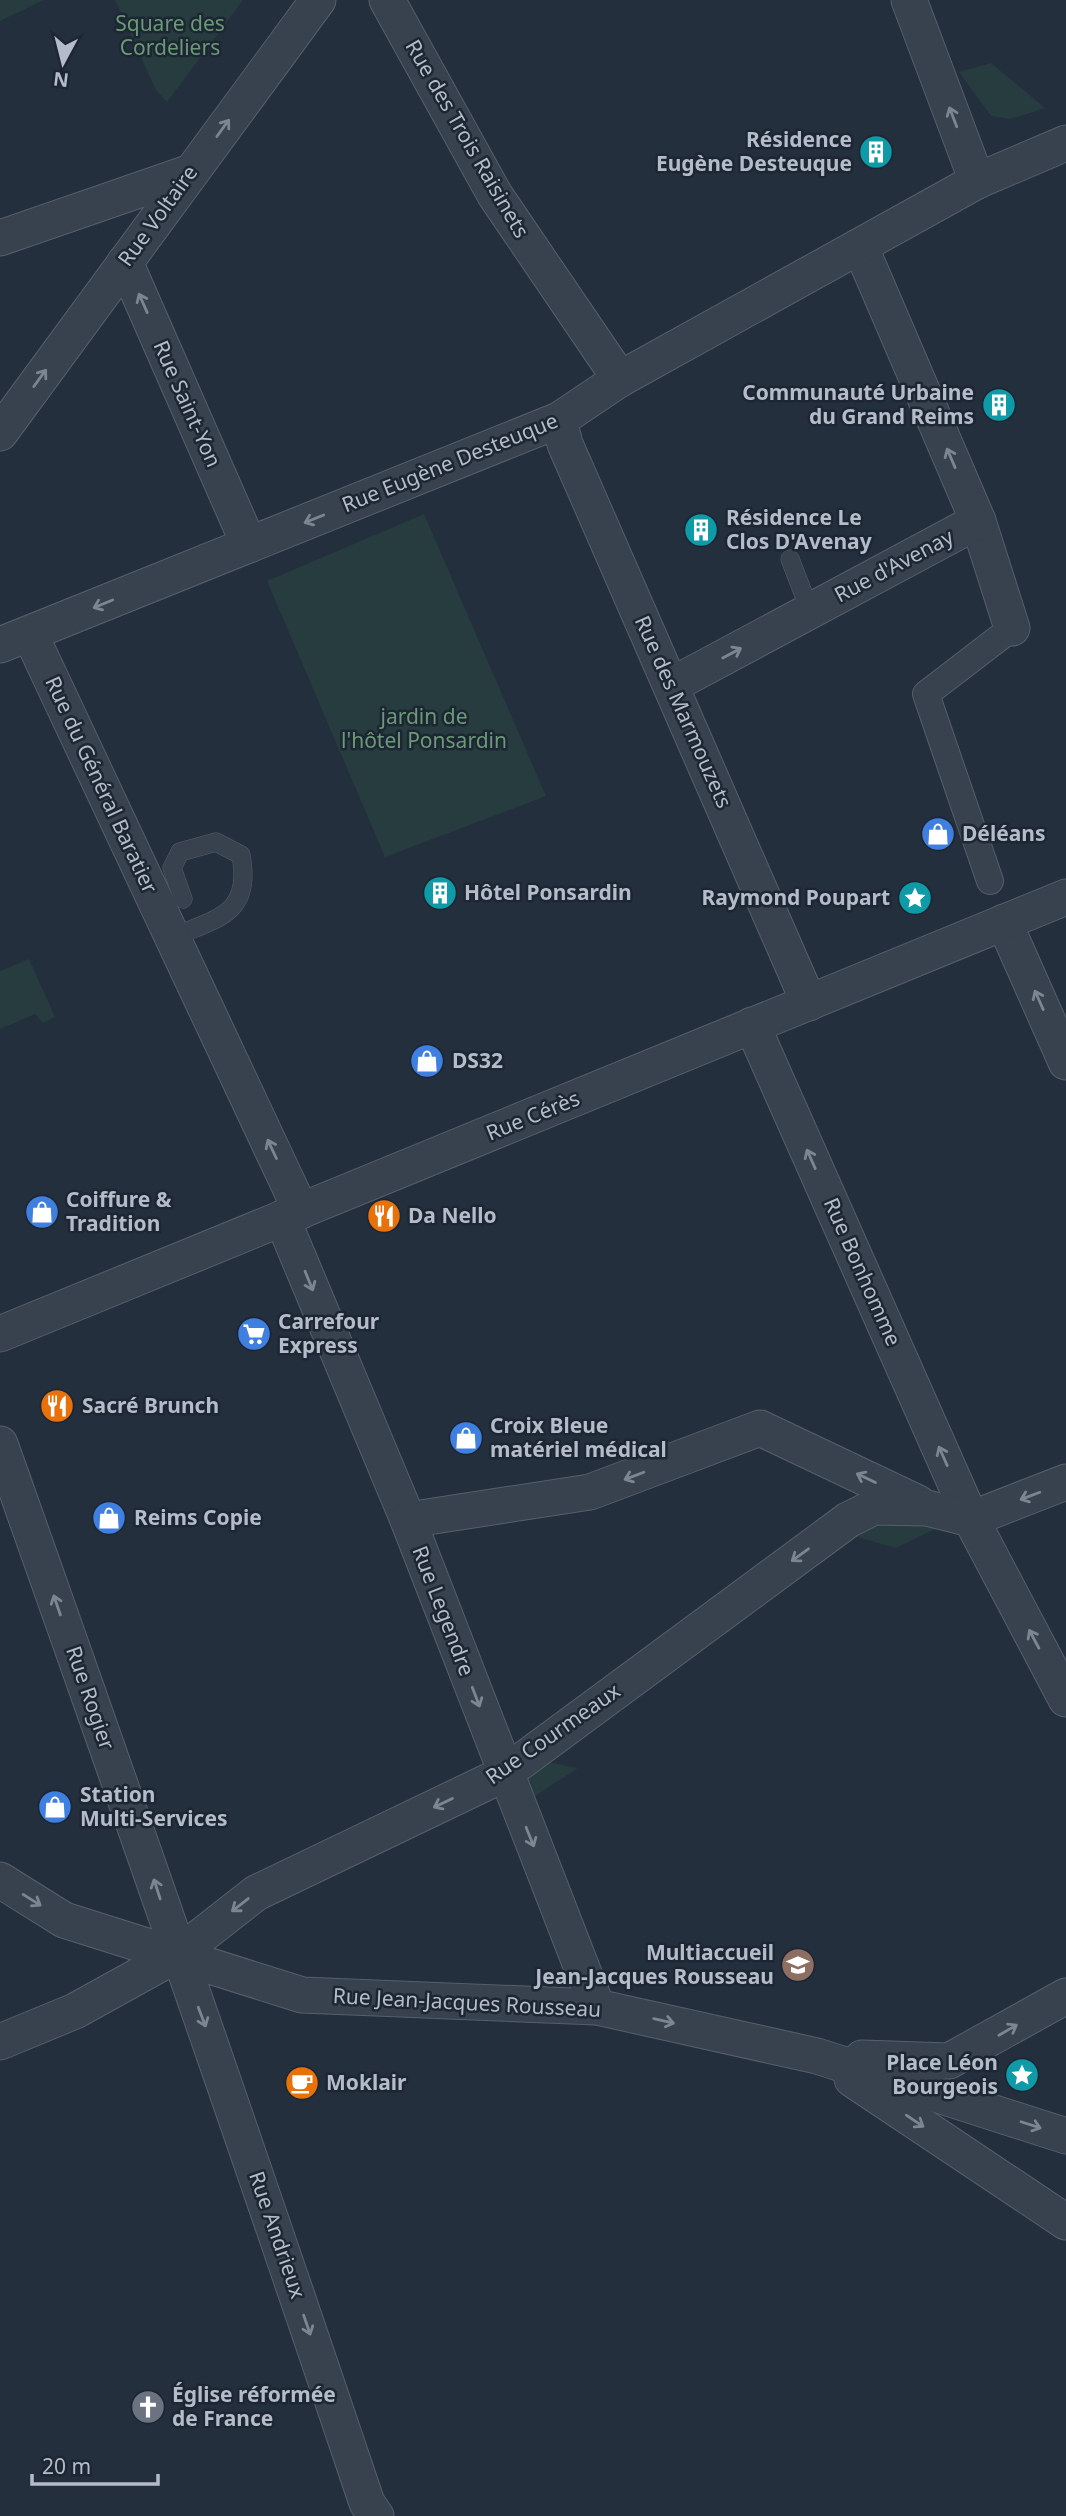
<svg xmlns="http://www.w3.org/2000/svg" width="1066" height="2516" font-family="'Noto Sans',sans-serif">
  <rect width="100%" height="100%" fill="#242f3e"/>
  <g fill="#263c3f">
    <path d="M0,0H44L0,21Z"/>
    <path d="M115,0H243L167,102L156,90Z"/>
    <path d="M991,63L1045,108L1011,119L991,116L959,72Z"/>
    <path d="M424,514L546,796L385,857L267,581Z"/>
    <path d="M29,959L55,1017L43,1023L35,1014L0,1029V971Z"/>
    <path d="M888,1516L937,1528L896,1548L850,1535Z"/>
    <path d="M532,1759L578,1768L535,1796L522,1767Z"/>
  </g>
  <g fill="none" stroke-linecap="round" stroke-linejoin="round">
    <g stroke="#565f6c" stroke-width="19">
      <g id="service">
        <path d="M790,559L810,611"/>
        <path d="M173,937C218,918 252,914 241,855L216,842L180,852L172,868L183,899"/>
      </g>
    </g>
    <g stroke="#565f6c" stroke-width="28">
      <path id="pedestrian" d="M990,881L926,694L1012,628"/>
    </g>
    <g stroke="#565f6c" stroke-width="37">
      <g id="minor">
        <path d="M387,0L495,195L620,379"/>
        <path d="M909,0L977,181"/>
        <path d="M0,238L191,172"/>
        <path d="M860,246L978,521L1012,628"/>
        <path d="M125,262L249,545"/>
        <path d="M559,420L565,444L809,1003"/>
        <path d="M0,433L318,0"/>
        <path d="M30,634L301,1211"/>
        <path d="M0,645L559,420L620,379L977,181L1066,143"/>
        <path d="M672,685L978,521"/>
        <path d="M1004,922L1066,1062"/>
        <path d="M752,1025L971,1519L1066,1699"/>
        <path d="M282,1218L408,1520L597,2007"/>
        <path d="M0,1334L1066,897"/>
        <path d="M0,1444C125,1796 248,2149 367,2503L376,2516"/>
        <path d="M408,1520L590,1492L760,1428L918,1503"/>
        <path d="M0,1880L64,1920L302,1995L597,2007L817,2056L1066,2136"/>
        <path d="M0,2042L75,2011L178,1954L256,1893L504,1774L848,1520L874,1507L927,1508L971,1519L1066,1482"/>
        <path d="M862,2058L949,2061L1066,1996"/>
        <path d="M852,2079L1066,2222"/>
      </g>
    </g>
    <use href="#service" stroke="#38414e" stroke-width="18"/>
    <use href="#pedestrian" stroke="#38414e" stroke-width="26"/>
    <use href="#minor" stroke="#38414e" stroke-width="35"/>
  </g>
  <defs><path id="oneway-shaft" d="M-6 0H5M1.5-3L5.5 0L1.5 3" fill="none" stroke-width="1.6" stroke-linecap="round" stroke-linejoin="round" transform="scale(1.75)"/></defs>
  <g stroke="#7c8592">
    <use href="#oneway-shaft" transform="translate(953 117) rotate(-111)"/>
    <use href="#oneway-shaft" transform="translate(223 128) rotate(-54)"/>
    <use href="#oneway-shaft" transform="translate(143 303) rotate(-114)"/>
    <use href="#oneway-shaft" transform="translate(40 378) rotate(-54)"/>
    <use href="#oneway-shaft" transform="translate(951 458) rotate(-113)"/>
    <use href="#oneway-shaft" transform="translate(314 519) rotate(158)"/>
    <use href="#oneway-shaft" transform="translate(103 604) rotate(158)"/>
    <use href="#oneway-shaft" transform="translate(732 653) rotate(-28)"/>
    <use href="#oneway-shaft" transform="translate(1039 1000) rotate(-114)"/>
    <use href="#oneway-shaft" transform="translate(272 1149) rotate(-115)"/>
    <use href="#oneway-shaft" transform="translate(811 1159) rotate(-114)"/>
    <use href="#oneway-shaft" transform="translate(309 1281) rotate(68)"/>
    <use href="#oneway-shaft" transform="translate(943 1456) rotate(-114)"/>
    <use href="#oneway-shaft" transform="translate(634 1476) rotate(159)"/>
    <use href="#oneway-shaft" transform="translate(866 1478) rotate(-154)"/>
    <use href="#oneway-shaft" transform="translate(1030 1496) rotate(159)"/>
    <use href="#oneway-shaft" transform="translate(800 1555) rotate(144)"/>
    <use href="#oneway-shaft" transform="translate(57 1605) rotate(-109)"/>
    <use href="#oneway-shaft" transform="translate(1034 1639) rotate(-118)"/>
    <use href="#oneway-shaft" transform="translate(476 1697) rotate(69)"/>
    <use href="#oneway-shaft" transform="translate(443 1803) rotate(154)"/>
    <use href="#oneway-shaft" transform="translate(530 1837) rotate(68)"/>
    <use href="#oneway-shaft" transform="translate(157 1889) rotate(-108)"/>
    <use href="#oneway-shaft" transform="translate(32 1900) rotate(32)"/>
    <use href="#oneway-shaft" transform="translate(240 1905) rotate(142)"/>
    <use href="#oneway-shaft" transform="translate(202 2017) rotate(69)"/>
    <use href="#oneway-shaft" transform="translate(664 2021) rotate(13)"/>
    <use href="#oneway-shaft" transform="translate(1008 2030) rotate(-30)"/>
    <use href="#oneway-shaft" transform="translate(915 2121) rotate(34)"/>
    <use href="#oneway-shaft" transform="translate(1031 2125) rotate(18)"/>
    <use href="#oneway-shaft" transform="translate(307 2325) rotate(71)"/>
  </g>
  <defs>
    <g id="building-disc" transform="scale(1.75)"><circle r="9.5" fill="#0f9aa8" stroke="#1d2633"/><path d="M-4-6H4V6H1V3H-1V6H-4ZM-2.5-4.3h1.7v1.8h-1.7ZM.8-4.3h1.7v1.8H.8ZM-2.5-1h1.7V.8h-1.7ZM.8-1h1.7V.8H.8Z" fill="#fff"/></g>
    <g id="shop-disc" transform="scale(1.75)"><circle r="9.5" fill="#3f7fe0" stroke="#1d2633"/><path d="M-5-2.5h2.3a2.7 3.5 0 0 1 5.4 0H5L5.5 6h-11ZM-1.5-2.5h3a1.5 2.3 0 0 0-3 0Z" fill="#fff"/></g>
    <g id="sight-disc" transform="scale(1.75)"><circle r="9.5" fill="#0f9aa8" stroke="#1d2633"/><path d="M0-6L1.8-2.2L6-1.7L2.9 1.2L3.7 5.4L0 3.3L-3.7 5.4L-2.9 1.2L-6-1.7L-1.8-2.2Z" fill="#fff"/></g>
    <g id="restaurant-disc" transform="scale(1.75)"><circle r="9.5" fill="#e8710a" stroke="#1d2633"/><path d="M-5-6h1v4h1v-4h1v4h1v-4h1v5L-1.5 .5V6h-2V.5L-5-1ZM5-6V6H3V1.5H1.5Q1.5-4 5-6Z" fill="#fff"/></g>
    <g id="supermarket-disc" transform="scale(1.75)"><circle r="9.5" fill="#3f7fe0" stroke="#1d2633"/><path d="M-6-5.5h2.5l.6 2H6L4.5 2H-2.5L-4.4-4H-6ZM-1.5 3.2a1.3 1.3 0 1 0 .1 0ZM3 3.2a1.3 1.3 0 1 0 .1 0Z" fill="#fff"/></g>
    <g id="school-disc" transform="scale(1.75)"><circle r="9.5" fill="#8d6e63" stroke="#1d2633"/><path d="M0-5L7-2L0 1L-7-2ZM-4 1L0 2.5L4 1V4Q0 6-4 4Z" fill="#fff"/></g>
    <g id="cafe-disc" transform="scale(1.75)"><circle r="9.5" fill="#e8710a" stroke="#1d2633"/><path d="M-5.5-4.5H6V0H3Q3 3.5 0 3.5H-2.5Q-5.5 3.5-5.5 0ZM3-3.2v2h1.7v-2ZM-6 4.5H4V6H-6Z" fill="#fff"/></g>
    <g id="church-disc" transform="scale(1.75)"><circle r="9.5" fill="#6b7280" stroke="#1d2633"/><path d="M-1.2-6h2.4v3.5h3.3v2.4h-3.3V6h-2.4V-.1h-3.3v-2.4h3.3Z" fill="#fff"/></g>
  </defs>
  <g fill-rule="evenodd">
    <use href="#building-disc" x="876" y="152"/>
    <use href="#building-disc" x="999" y="405"/>
    <use href="#building-disc" x="701" y="530"/>
    <use href="#shop-disc" x="938" y="834"/>
    <use href="#building-disc" x="440" y="893"/>
    <use href="#sight-disc" x="915" y="898"/>
    <use href="#shop-disc" x="427" y="1061"/>
    <use href="#shop-disc" x="42" y="1212"/>
    <use href="#restaurant-disc" x="384" y="1216"/>
    <use href="#supermarket-disc" x="254" y="1334"/>
    <use href="#restaurant-disc" x="57" y="1406"/>
    <use href="#shop-disc" x="466" y="1438"/>
    <use href="#shop-disc" x="109" y="1518"/>
    <use href="#shop-disc" x="55" y="1807"/>
    <use href="#school-disc" x="798" y="1965"/>
    <use href="#sight-disc" x="1022" y="2075"/>
    <use href="#cafe-disc" x="302" y="2083"/>
    <use href="#church-disc" x="148" y="2407"/>
  </g>
  <g text-anchor="middle" stroke-width="5" stroke-linejoin="round" paint-order="stroke">
    <g font-size="21" fill="#6b9a76" stroke="#1d2633">
      <text x="170" y="31">Square des<tspan x="170" dy="24">Cordeliers</tspan></text>
      <text x="424" y="724">jardin de<tspan x="424" dy="24">l'hôtel Ponsardin</tspan></text>
    </g>
    <g font-size="21" fill="#b4bcc9" stroke="#1d2633">
      <text transform="translate(467 139) rotate(60)" y="7">Rue des Trois Raisinets</text>
      <text transform="translate(158 216) rotate(-54)" y="7">Rue Voltaire</text>
      <text transform="translate(187 404) rotate(66)" y="7">Rue Saint-Yon</text>
      <text transform="translate(450 463) rotate(-22)" y="7">Rue Eugène Desteuque</text>
      <text transform="translate(894 566) rotate(-28)" y="7">Rue d'Avenay</text>
      <text transform="translate(683 712) rotate(66)" y="7">Rue des Marmouzets</text>
      <text transform="translate(101 785) rotate(65)" y="7">Rue du Général Baratier</text>
      <text transform="translate(533 1116) rotate(-22)" y="7">Rue Cérès</text>
      <text transform="translate(862 1272) rotate(66)" y="7">Rue Bonhomme</text>
      <text transform="translate(443 1611) rotate(69)" y="7">Rue Legendre</text>
      <text transform="translate(90 1698) rotate(71)" y="7">Rue Rogier</text>
      <text transform="translate(553 1734) rotate(-35)" y="7">Rue Courmeaux</text>
      <text transform="translate(467 2003) rotate(3)" y="7">Rue Jean-Jacques Rousseau</text>
      <text transform="translate(277 2235) rotate(71)" y="7">Rue Andrieux</text>
    </g>
    <g font-size="21" font-weight="bold" fill="#b4bcc9" stroke="#1d2633" text-anchor="start">
      <text x="852" y="147" text-anchor="end">Résidence<tspan x="852" dy="24">Eugène Desteuque</tspan></text>
      <text x="974" y="400" text-anchor="end">Communauté Urbaine<tspan x="974" dy="24">du Grand Reims</tspan></text>
      <text x="726" y="525">Résidence Le<tspan x="726" dy="24">Clos D'Avenay</tspan></text>
      <text x="962" y="841">Déléans</text>
      <text x="464" y="900">Hôtel Ponsardin</text>
      <text x="890" y="905" text-anchor="end">Raymond Poupart</text>
      <text x="452" y="1068">DS32</text>
      <text x="66" y="1207">Coiffure &amp;<tspan x="66" dy="24">Tradition</tspan></text>
      <text x="408" y="1223">Da Nello</text>
      <text x="278" y="1329">Carrefour<tspan x="278" dy="24">Express</tspan></text>
      <text x="82" y="1413">Sacré Brunch</text>
      <text x="490" y="1433">Croix Bleue<tspan x="490" dy="24">matériel médical</tspan></text>
      <text x="134" y="1525">Reims Copie</text>
      <text x="80" y="1802">Station<tspan x="80" dy="24">Multi-Services</tspan></text>
      <text x="774" y="1960" text-anchor="end">Multiaccueil<tspan x="774" dy="24">Jean-Jacques Rousseau</tspan></text>
      <text x="998" y="2070" text-anchor="end">Place Léon<tspan x="998" dy="24">Bourgeois</tspan></text>
      <text x="326" y="2090">Moklair</text>
      <text x="172" y="2402">Église réformée<tspan x="172" dy="24">de France</tspan></text>
    </g>
  </g>
  <g transform="translate(63 63) rotate(187)" stroke="#1d2633" stroke-width="5" paint-order="stroke">
  <path d="M0-5L12 26L0 18L-12 26Z" fill="#b4bcc9"/>
  <text y="-10" font-size="19" font-weight="bold" text-anchor="middle" fill="#b4bcc9">N</text>
  </g>
  <path d="M32 2474v10h126v-10" fill="none" stroke="#b4bcc9" stroke-width="3.5"/>
  <text x="42" y="2474" font-size="21" fill="#b4bcc9" stroke="#1d2633" stroke-width="5" paint-order="stroke">20 m</text>
</svg>
